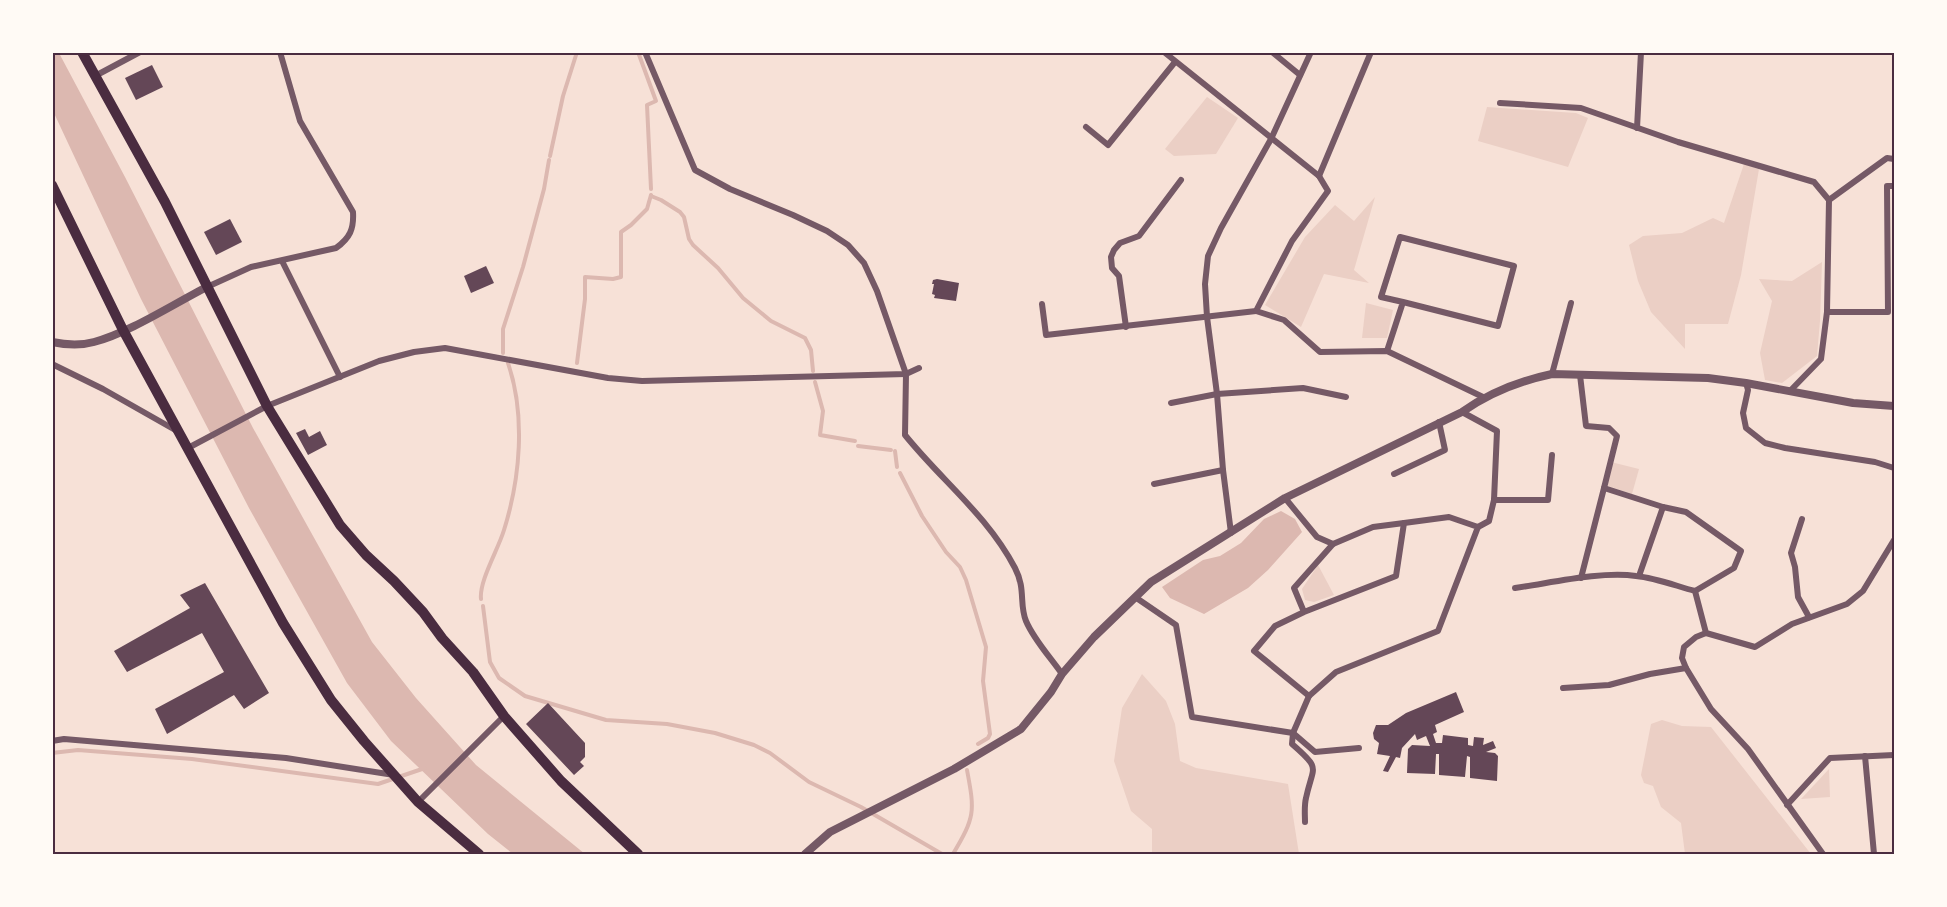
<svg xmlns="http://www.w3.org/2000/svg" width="1947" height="907" font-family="Merriweather,serif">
  <rect width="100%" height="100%" fill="#f7e1d7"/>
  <g fill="#ebcfc5">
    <path d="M1207,97L1238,118L1216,154L1174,156L1165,149Z"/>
    <path d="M1487,107L1576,113L1588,118L1568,167L1478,141Z"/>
    <path d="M1744,164L1759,169L1741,275L1728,324H1685V349L1651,312L1638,281L1629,245L1643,236L1682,233L1713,218L1724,223Z"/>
    <path d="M1375,197L1354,270L1369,283L1324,274L1301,327L1265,305L1305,237L1335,205L1354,221Z"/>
    <path d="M1822,262L1820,321L1817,356L1782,383L1765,380L1760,353L1772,301L1759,279L1792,281Z"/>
    <path d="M1366,303L1393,310L1387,338H1362Z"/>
    <path d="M1611,462L1639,469L1632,494L1605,485Z"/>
    <path d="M1318,565L1334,595L1314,602L1305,600L1302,589Z"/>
    <path d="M1142,674L1166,701L1175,724L1180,761L1196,768L1288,784L1299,854H1152V829L1131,811L1114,761L1122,708Z"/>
    <path d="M1662,720L1682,726L1711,727L1811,854H1685L1681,823L1661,807L1653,786L1644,783L1641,775L1651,724Z"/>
    <path d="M1829,769L1830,797L1801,799Z"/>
  </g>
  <g fill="#dcb8b0">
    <path d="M52,53H59L125,177L253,428L372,642L416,698L476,765L585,854H513L488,834L391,741L347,683L249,508L141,299L53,111Z"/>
    <path d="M1281,511L1295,519L1302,532L1268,570L1248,588L1204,614L1170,598L1162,587L1203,560L1220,556L1241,543L1264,519Z"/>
  </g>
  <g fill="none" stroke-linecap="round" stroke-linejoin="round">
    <g stroke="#dcb8b0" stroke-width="4">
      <path d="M638,52L656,101L647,105L651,189"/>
      <path d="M550,156L563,96L577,52"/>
      <path d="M651,196L661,200L680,212L684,217L689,239L693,245L718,268L743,298L771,321L805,338L811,350L813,371"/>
      <path d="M503,353V329L523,267L544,189L549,160"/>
      <path d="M577,363L585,299V277L613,279L621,277V232L631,225L647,209L651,195"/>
      <path d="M815,382L823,411L820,435L855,441"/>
      <path d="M858,446L891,450"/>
      <path d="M895,451L897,467"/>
      <path d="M900,473L922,516L946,552L960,567L966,580L986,647L983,681L990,734L988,738L978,744"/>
      <path d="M481,599C479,581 498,550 504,530C520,479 526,416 508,363"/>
      <path d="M483,606L490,662L499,678L525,696L606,720L667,724L715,733L754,745L770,753L809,782L861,807L942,854"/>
      <path d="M52,753L78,750L192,759L378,784L425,768"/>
      <path d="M953,854C975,817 975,812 967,770"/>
    </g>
  </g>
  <g fill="#644757">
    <path d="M152,65L163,87L136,100L125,78Z"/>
    <path d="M230,219L242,242L216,255L204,232Z"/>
    <path d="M486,266L494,283L471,293L464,276Z"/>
    <path d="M937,279L959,283L956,301L934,298L935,295L932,294L934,284H932L933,280Z"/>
    <path d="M305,429L309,437L320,431L327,445L308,455L296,433Z"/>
    <path d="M205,583L269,693L244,709L234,695L167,734L155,709L224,672L202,633L127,672L114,651L190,608L180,595Z"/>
    <path d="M1456,692L1464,712L1435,725L1437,732L1433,734L1436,743H1442L1443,735L1468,738V745L1473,746L1474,737L1484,738L1483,745L1493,741L1496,748L1486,752L1495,753L1498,756L1497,781L1470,778V757L1467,756L1465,777L1439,775V754H1436L1435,774L1407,773L1408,749L1412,745L1430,746L1426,736L1417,740L1415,734L1402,748L1400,758L1396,757L1388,772L1383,771L1390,756L1377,754L1379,743L1374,739L1373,733L1376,725H1388L1406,713Z"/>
    <path d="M548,703L585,743V757L580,762L584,766L574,775L526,724Z"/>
  </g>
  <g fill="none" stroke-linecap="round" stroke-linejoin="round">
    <g stroke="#755966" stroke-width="6">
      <path d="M645,52L695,170L730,189L793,215L827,231L848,245L864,263L877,291L906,374L905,435C942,481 987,515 1015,568C1026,589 1019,604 1026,621C1034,640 1051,658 1062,674"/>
      <path d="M1272,52L1300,75"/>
      <path d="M95,76L140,52"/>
      <path d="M1500,103L1581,108L1678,142L1814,182L1829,200L1827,312L1821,359L1790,391"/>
      <path d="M1086,127L1108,145L1175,62"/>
      <path d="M1637,128L1641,52"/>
      <path d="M1319,176L1371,52"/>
      <path d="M1829,200L1887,158L1894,159"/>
      <path d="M282,261L340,377"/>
      <path d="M207,287L251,267L336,248C350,238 354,229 353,212L300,121L280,52"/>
      <path d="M1042,304L1046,335L1256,311L1292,241L1328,191L1319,176L1164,52"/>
      <path d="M1256,311L1284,320L1320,352L1387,351L1483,397"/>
      <path d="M1827,312H1888L1887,186H1894"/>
      <path d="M1126,327L1119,276L1112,268L1111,257L1114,250L1120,243L1139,236L1181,180"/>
      <path d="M1387,351L1403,302L1381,297L1400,237L1514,266L1498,326L1403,302"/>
      <path d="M52,364L103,389L177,431"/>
      <path d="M1552,374L1571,303"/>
      <path d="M1580,375L1586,426L1609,428L1617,436L1604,488"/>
      <path d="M1746,383L1748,390L1743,413L1746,428L1765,443L1785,448L1875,462L1894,468"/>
      <path d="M1171,403L1217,394L1303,388L1346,397"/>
      <path d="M1462,412L1497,431L1494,500L1489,521L1478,527"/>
      <path d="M188,448L267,406L379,361L414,352L445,348L608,378L642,381L906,374L919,368"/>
      <path d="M1394,474L1445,450L1439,422"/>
      <path d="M1154,484L1223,470"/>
      <path d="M1285,498L1317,537L1333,544L1294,588L1304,612L1275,626L1254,651L1309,696L1336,672L1438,631L1478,527L1449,517L1404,523L1396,576L1304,612"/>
      <path d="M1494,500H1548L1552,455"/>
      <path d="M1663,507L1686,512L1741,551L1734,568L1695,591"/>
      <path d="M1802,519L1791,553L1795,567L1798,597L1809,617"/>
      <path d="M1231,533L1223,470L1217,394L1207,317L1205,284L1208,256L1221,228L1271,139L1311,52"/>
      <path d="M1333,544L1373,527L1404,523"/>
      <path d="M1581,578L1604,488L1663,507L1639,576"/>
      <path d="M1515,588C1551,583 1601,571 1636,576C1656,578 1676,586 1695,591L1706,633L1755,647L1792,624L1847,604L1863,591L1894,540"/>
      <path d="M1135,597L1176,625L1192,717L1293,733L1309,696"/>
      <path d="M1706,633L1696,637L1684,647L1682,658L1686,668L1711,709L1748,749L1823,854"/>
      <path d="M1563,688L1609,685L1650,674L1686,668"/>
      <path d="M1293,733L1292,744C1322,770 1313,765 1306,798C1304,806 1305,815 1305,822"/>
      <path d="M1293,733L1315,752L1359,748"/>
      <path d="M52,741L64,739L286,758L394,775"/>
      <path d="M1865,756L1874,854"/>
      <path d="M418,802L504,716"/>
      <path d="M1787,805L1830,758L1894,755"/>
    </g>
    <g stroke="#755966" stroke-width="8">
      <path d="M52,342C66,345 80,346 94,342C129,333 175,303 207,287"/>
      <path d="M805,854L830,832L954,769L1021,729L1051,692L1062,674L1094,637L1151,582L1285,498L1462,412C1489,393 1519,381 1552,374L1708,378L1746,383L1853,403L1894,406"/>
    </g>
    <g stroke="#4a2c40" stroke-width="10">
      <path d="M82,52L165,202L267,406L340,525L366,555L394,581L423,612L442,638L473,672L504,716L561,781L638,854"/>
      <path d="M52,185L123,330L283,623L331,700L364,741L418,802L479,854"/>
    </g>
  </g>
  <rect width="1947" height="907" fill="none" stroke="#fffaf5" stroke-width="108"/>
  <rect x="54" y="54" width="1839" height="799" fill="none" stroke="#4a2c40" stroke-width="2"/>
</svg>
